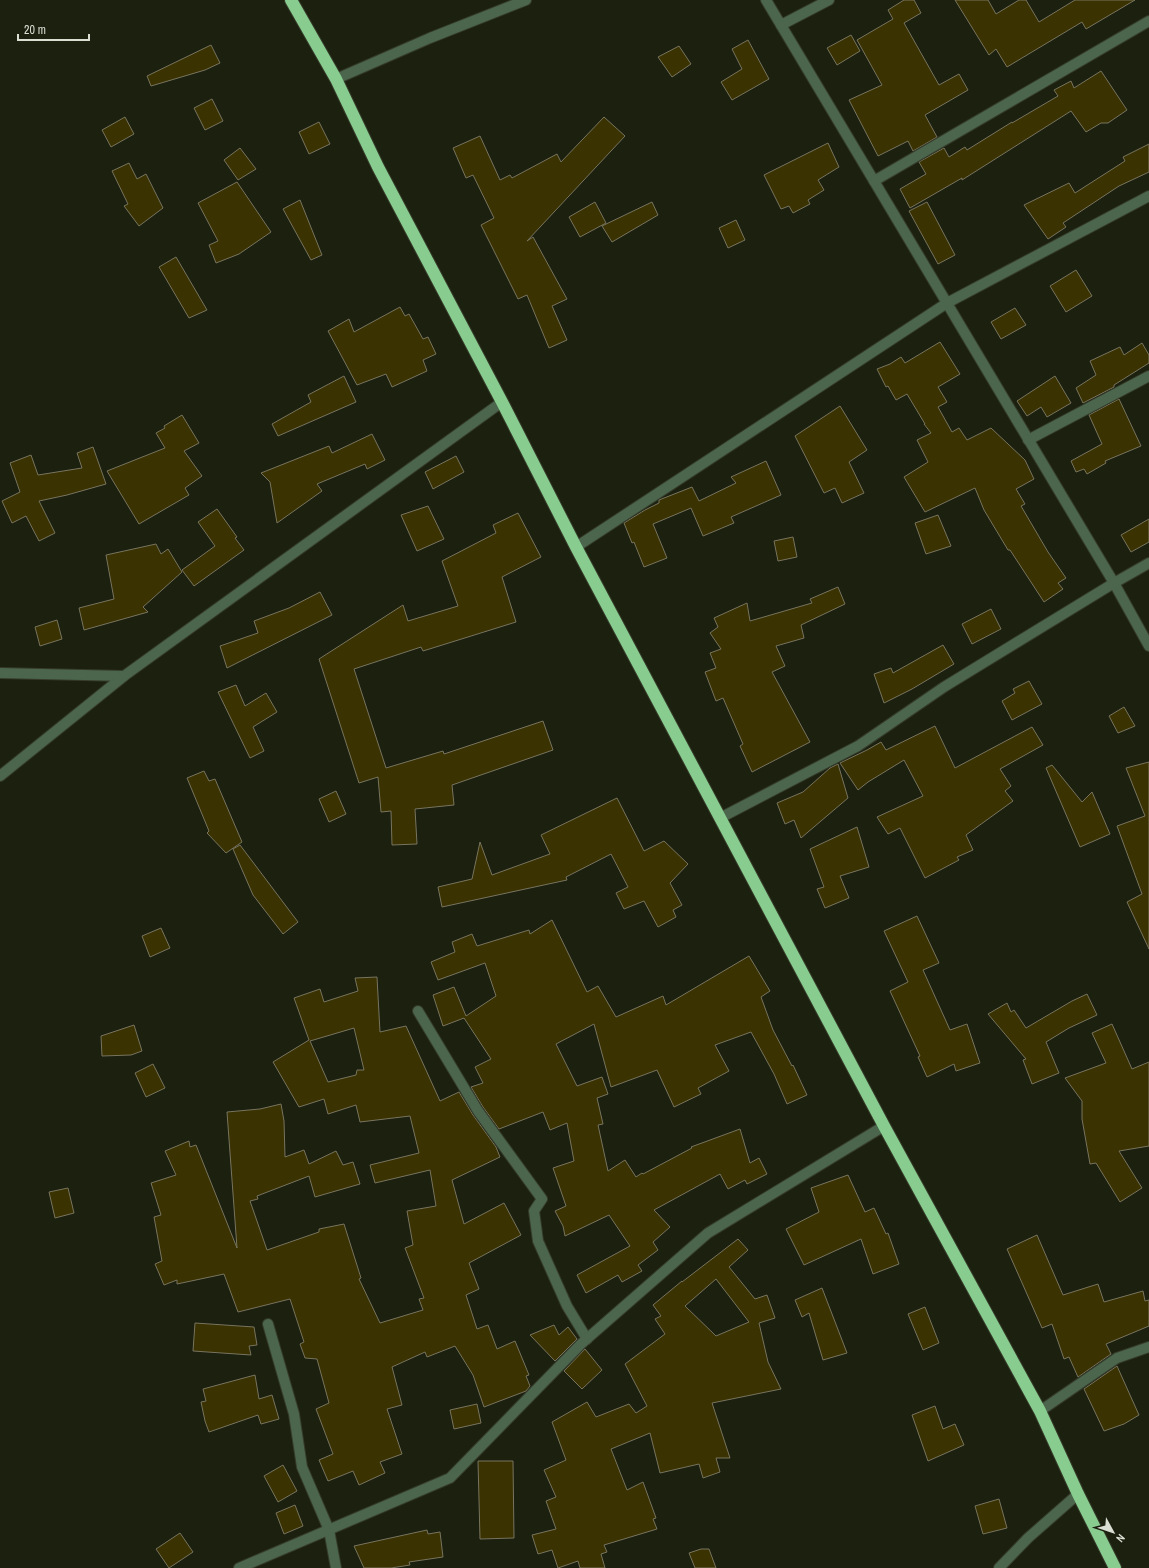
<svg xmlns="http://www.w3.org/2000/svg" width="1149" height="1568" font-family="'Archivo Narrow',sans-serif">
  <rect width="100%" height="100%" fill="#1b200f"/>
  <g fill="#3a3200" stroke="#78745f" fill-rule="evenodd">
    <path d="M904,0H914L921,13L904,23L939,85L959,74L968,90L925,115L937,137L913,151L908,141L878,156L849,100L882,85L857,40L893,19L888,10Z"/>
    <path d="M955,0H988L996,14L1019,0H1026L1039,22L1075,0H1135L1086,29L1082,22L1007,67L996,49L989,55Z"/>
    <path d="M851,35L860,51L837,65L827,48Z"/>
    <path d="M748,40L769,79L732,100L721,82L742,69L732,49Z"/>
    <path d="M211,45L220,63L205,70L151,86L147,76Z"/>
    <path d="M679,46L691,64L672,77L658,57Z"/>
    <path d="M1101,71L1127,110L1108,123H1101L1086,132L1071,111L962,180V178L910,208L900,189L926,174L919,162L944,148L949,157L965,147L967,150L1012,122V123L1058,96L1054,90L1071,81L1074,88Z"/>
    <path d="M212,99L223,121L205,130L194,108Z"/>
    <path d="M125,117L134,134L111,147L102,130Z"/>
    <path d="M604,117L625,136L527,241L533,237L567,299L552,306L567,340L549,348L527,295L518,299L481,225L494,218L473,175L466,178L453,148L480,136L500,180L510,175L512,178L557,154L561,162Z"/>
    <path d="M319,122L330,144L309,154L299,132Z"/>
    <path d="M828,143L839,167L818,180L824,190L808,200L810,204L793,213L789,206L781,209L764,175Z"/>
    <path d="M1149,144V172L1119,186L1063,223L1066,227L1048,239L1024,205L1069,183L1075,193L1125,161L1123,157Z"/>
    <path d="M240,148L256,169L238,180L224,160Z"/>
    <path d="M129,163L137,179L146,174L163,208L139,226L124,206L128,204L112,171Z"/>
    <path d="M237,182L271,232L239,254L216,263L209,245L218,241L198,203Z"/>
    <path d="M300,200L322,255L311,260L283,209Z"/>
    <path d="M595,202L606,223L580,237L569,217Z"/>
    <path d="M652,202L658,215L612,242L602,226Z"/>
    <path d="M927,202L955,255L938,264L909,211Z"/>
    <path d="M736,220L745,240L728,248L719,228Z"/>
    <path d="M176,257L207,310L189,318L159,267Z"/>
    <path d="M1076,270L1092,296L1066,312L1050,286Z"/>
    <path d="M400,307L405,316L409,314L423,339L428,337L436,354L423,360L427,371L392,387L386,374L357,385L328,331L349,319L354,332Z"/>
    <path d="M1015,308L1026,325L1001,339L991,322Z"/>
    <path d="M940,342L960,374L938,387L947,402L938,407L952,432L959,428L967,440L991,428L1025,460L1034,479L1016,489L1025,504L1021,506L1048,552L1066,578L1058,583L1063,589L1044,602L1010,550H1008L984,510L975,488L925,512L904,477L928,462L917,440L931,433L924,424H925L907,394L896,400L888,386L886,387L877,369L890,364L901,357L905,363Z"/>
    <path d="M1142,343L1149,355V363L1114,385V387L1083,403L1076,388L1096,375L1090,361L1120,347L1124,355Z"/>
    <path d="M344,376L356,402L278,436L272,424L311,402L308,395Z"/>
    <path d="M1055,376L1071,403L1047,417L1041,407L1027,416L1017,401Z"/>
    <path d="M1119,399L1141,446L1105,461L1106,463L1087,474L1084,469L1076,472L1071,461L1102,444L1089,415Z"/>
    <path d="M840,406L867,450L849,462L864,493L842,503L835,488L824,493L795,436Z"/>
    <path d="M182,415L199,443L184,451L202,476L185,488L189,495L139,524L107,471L165,448L156,433L165,428L164,426Z"/>
    <path d="M372,434L385,460L367,469L365,464L317,484L322,491L277,523L270,482L261,473L329,446L332,453Z"/>
    <path d="M93,447L106,484L67,495L39,501L55,533L39,541L26,516L12,523L2,501L20,492L10,463L31,455L38,475L82,468L77,453Z"/>
    <path d="M456,456L464,472L433,489L425,472Z"/>
    <path d="M766,461L781,495L731,517L734,523L703,536L691,508L653,524L667,558L644,567L634,542L632,543L624,523L645,510L659,503V500L692,487L699,501L736,483L731,477Z"/>
    <path d="M428,506L444,539L417,551L401,515Z"/>
    <path d="M217,509L237,537L235,538L244,550L194,586L182,570L215,546L198,522Z"/>
    <path d="M518,513L541,557L502,577L516,622L423,651L421,647L354,669L386,768L443,751L444,754L543,721L553,750L452,785L454,805L415,809L417,844L392,845L391,811L381,812L378,777L359,783L319,659L403,605L408,621L458,606L442,561L496,533L493,525Z"/>
    <path d="M938,515L951,546L926,554L915,523Z"/>
    <path d="M1149,519V542L1131,552L1121,535Z"/>
    <path d="M793,537L797,557L778,561L774,541Z"/>
    <path d="M156,544L161,554L168,549L182,572L143,607L148,612L84,630L79,608L114,599L106,555Z"/>
    <path d="M838,587L845,604L801,625L804,638L776,646L785,666L772,672L810,742L752,772L740,746L743,744L723,698L716,701L705,672L716,668L710,653L721,649L710,633L718,627L714,618L747,603L750,621L812,603L810,599Z"/>
    <path d="M320,592L332,615L227,668L220,646L258,633L254,621L289,608Z"/>
    <path d="M991,609L1001,629L972,644L962,624Z"/>
    <path d="M57,620L62,639L40,646L35,627Z"/>
    <path d="M943,645L954,664L912,689L884,703L874,674L891,668L893,673Z"/>
    <path d="M1029,681L1042,704L1012,720L1002,701L1015,693L1013,689Z"/>
    <path d="M236,685L245,706L266,693L277,712L253,727L264,751L250,758L218,692Z"/>
    <path d="M1124,707L1135,726L1118,733L1109,716Z"/>
    <path d="M935,726L955,768L1032,727L1043,745L1000,769L1011,786L1005,791L1013,801L966,835L973,850L957,857L959,860L925,878L900,828L888,834L877,817L923,796L904,760L868,782L858,790L840,763L867,750L881,742L886,750Z"/>
    <path d="M1149,762V949L1127,902L1142,894L1117,826L1145,816L1126,768Z"/>
    <path d="M838,764L848,798L801,838L794,820L785,824L777,803L803,792L830,768Z"/>
    <path d="M1052,765L1082,802L1092,792L1110,834L1080,847L1046,768Z"/>
    <path d="M204,771L209,781L215,779L242,842L226,853L207,833L209,831L187,778Z"/>
    <path d="M336,791L346,814L329,822L319,799Z"/>
    <path d="M617,798L644,851L664,841L688,864L670,883L682,905L673,910L676,917L658,927L644,901L624,909L616,893L628,887L611,854L566,877L567,880L442,907L438,887L472,879L480,842L492,875L550,854L541,835Z"/>
    <path d="M857,827L869,867L840,876L849,898L825,908L817,889L824,887L810,849Z"/>
    <path d="M240,845L298,922L283,934L253,895L233,849Z"/>
    <path d="M917,916L939,963L923,970L950,1030L967,1024L980,1063L956,1071L954,1064L927,1077L918,1057L920,1056L890,991L908,982L884,931Z"/>
    <path d="M552,920L587,992L598,986L616,1017L663,996L666,1005L749,956L770,991L761,997L773,1030L792,1066L793,1065L807,1095L787,1104L774,1074L751,1032L715,1045L729,1071L698,1088L701,1094L674,1107L657,1070L611,1087L594,1024L556,1044L577,1086L602,1077L608,1094L597,1098L603,1124L598,1125L608,1171L625,1160L636,1177L642,1173L643,1174L692,1148L691,1147L740,1129L750,1163L759,1158L767,1174L747,1184L745,1180L728,1189L720,1174L654,1210L670,1227L653,1242L658,1250L638,1265L642,1271L622,1282L618,1275L586,1293L577,1275L630,1246L609,1215L565,1236L563,1226L555,1211L566,1206L553,1168L574,1161L567,1123L550,1130L543,1112L499,1129L483,1107L471,1087L483,1083L475,1067L491,1059L464,1018L443,1026L433,995L454,987L466,1016L496,996L485,963L438,980L431,962L455,952L452,942L472,934L477,946L529,930L530,934Z"/>
    <path d="M161,928L170,948L150,957L142,936Z"/>
    <path d="M377,977L380,1032L406,1026L440,1101L459,1092L473,1115L496,1147L500,1157L452,1180L464,1224L504,1203L521,1235L469,1263L479,1289L466,1295L477,1329L488,1325L497,1349L515,1341L529,1375L526,1376L530,1386L526,1391L484,1407L473,1375L455,1346L427,1357L425,1352L392,1367L402,1405L387,1409L402,1454L380,1462L385,1473L359,1485L353,1471L328,1481L319,1460L333,1454L316,1409L329,1403L317,1359L305,1358L300,1344L304,1342L290,1299L238,1312L224,1274L177,1284V1280L164,1285L155,1264L162,1261L154,1217L161,1215L151,1183L176,1175L165,1151L189,1141L190,1147L196,1145L237,1248L227,1112L260,1109L281,1104L284,1121L285,1157L304,1150L309,1164L336,1151L343,1165L353,1162L360,1184L315,1197L309,1176L257,1196L258,1199L250,1201L267,1250L319,1232V1229L344,1224L361,1278L359,1279L380,1323L423,1310L419,1299L424,1298L405,1248L413,1245L407,1211L436,1206L430,1170L375,1183L370,1165L419,1153L410,1116L360,1122L356,1105L328,1114L324,1099L299,1107L273,1062L309,1040L294,998L320,989L324,1002L358,991L355,978ZM354,1028L364,1070H357L356,1075L328,1082L310,1041Z"/>
    <path d="M1087,994L1097,1015L1069,1028L1046,1042L1059,1073L1032,1084L1023,1060L1026,1059L988,1014L1007,1003L1011,1012L1014,1010L1026,1028L1072,1001Z"/>
    <path d="M1112,1024L1132,1069L1149,1062V1146L1119,1151L1142,1188L1120,1202L1096,1163L1090,1164L1082,1119V1101L1065,1078L1106,1063L1092,1033Z"/>
    <path d="M134,1025L142,1051L131,1055L102,1056L101,1036Z"/>
    <path d="M153,1064L165,1088L146,1097L135,1073Z"/>
    <path d="M848,1175L865,1212L874,1208L886,1234L888,1233L899,1264L873,1274L861,1239L804,1265L786,1229L819,1212L811,1188Z"/>
    <path d="M68,1188L74,1213L55,1218L49,1192Z"/>
    <path d="M1037,1235L1063,1295L1098,1284L1104,1302L1143,1291L1145,1301L1149,1300V1326L1106,1344L1111,1354L1078,1377L1069,1357L1064,1359L1052,1324L1042,1328L1007,1249Z"/>
    <path d="M738,1239L748,1250L729,1267L755,1299L767,1295L775,1318L759,1323L768,1362L781,1389L712,1403L730,1458H716L720,1472L703,1478L699,1464L660,1473L650,1433L611,1449L627,1490L643,1482L656,1518L653,1519L657,1529L604,1545L607,1552L601,1554L605,1568H580L578,1561L558,1568L552,1550L538,1554L532,1535L556,1529L546,1501L556,1497L544,1470L566,1460L552,1422L587,1402L596,1417L629,1404L636,1413L647,1406L625,1364L665,1334L655,1319L661,1316L653,1305L682,1281V1282ZM716,1279L749,1322L716,1336L685,1306Z"/>
    <path d="M822,1288L847,1353L823,1360L809,1313L802,1317L795,1300Z"/>
    <path d="M925,1307L939,1343L923,1350L908,1314Z"/>
    <path d="M195,1323L254,1327L257,1345L249,1346L251,1355L193,1351Z"/>
    <path d="M554,1325L559,1335L568,1327L577,1339L555,1361L530,1335Z"/>
    <path d="M585,1349L602,1370L582,1389L564,1371Z"/>
    <path d="M1117,1366L1139,1415L1124,1424L1104,1431L1084,1389Z"/>
    <path d="M255,1375L259,1399L272,1395L279,1419L261,1424L258,1415L209,1432L205,1421L201,1402L206,1401L203,1389Z"/>
    <path d="M477,1404L481,1423L454,1429L450,1410Z"/>
    <path d="M935,1406L943,1429L955,1424L964,1445L928,1461L912,1415Z"/>
    <path d="M478,1461H513L514,1538L480,1539Z"/>
    <path d="M283,1465L297,1491L278,1502L264,1476Z"/>
    <path d="M999,1499L1007,1528L983,1534L975,1506Z"/>
    <path d="M295,1505L303,1526L284,1534L276,1513Z"/>
    <path d="M427,1530L428,1534L440,1532L443,1557L409,1562L410,1565L391,1568H364L354,1546Z"/>
    <path d="M180,1533L193,1552L169,1568L156,1549Z"/>
    <path d="M701,1549H709L716,1568H695L689,1553Z"/>
  </g>
  <g fill="none" stroke-linecap="round" stroke-linejoin="round">
    <g stroke="#363b2a" stroke-width="12">
      <g id="minor">
        <path d="M766,0L1114,583L1149,646"/>
        <path d="M781,25L829,0"/>
        <path d="M336,79L430,38L526,0"/>
        <path d="M874,181L1149,21"/>
        <path d="M1028,440L1149,376"/>
        <path d="M576,547L947,303L1149,196"/>
        <path d="M0,673L124,676L502,402"/>
        <path d="M0,776L124,676"/>
        <path d="M720,818L858,746L944,687L1114,583L1149,563"/>
        <path d="M418,1011L478,1111L542,1199L534,1211L538,1241L567,1306L587,1339"/>
        <path d="M268,1324L294,1414L302,1467L329,1530L336,1568"/>
        <path d="M1040,1411L1117,1358L1149,1347"/>
        <path d="M239,1568L450,1478L581,1344L708,1233L884,1126"/>
        <path d="M999,1568L1028,1538L1078,1494"/>
      </g>
    </g>
    <g stroke="#363b2a" stroke-width="14">
      <path id="highway" d="M291,0L336,79L378,167L502,402L576,547L884,1126L1040,1411L1078,1494L1115,1568"/>
    </g>
    <use href="#minor" stroke="#4b664d" stroke-width="10"/>
    <use href="#highway" stroke="#88cc8f" stroke-width="12"/>
  </g>
  <g transform="translate(1113 1532) rotate(130)" stroke="#1b200f" stroke-width="3" paint-order="stroke">
  <path d="M0-3L7 15L0 10L-7 15Z" fill="#daded3"/>
  <text y="-6" font-size="11" font-weight="bold" text-anchor="middle" fill="#daded3">N</text>
  </g>
  <path d="M18 34v6h71v-6" fill="none" stroke="#daded3" stroke-width="2"/>
  <text x="24" y="34" font-size="12" fill="#daded3" stroke="#1b200f" stroke-width="3" paint-order="stroke">20 m</text>
</svg>
